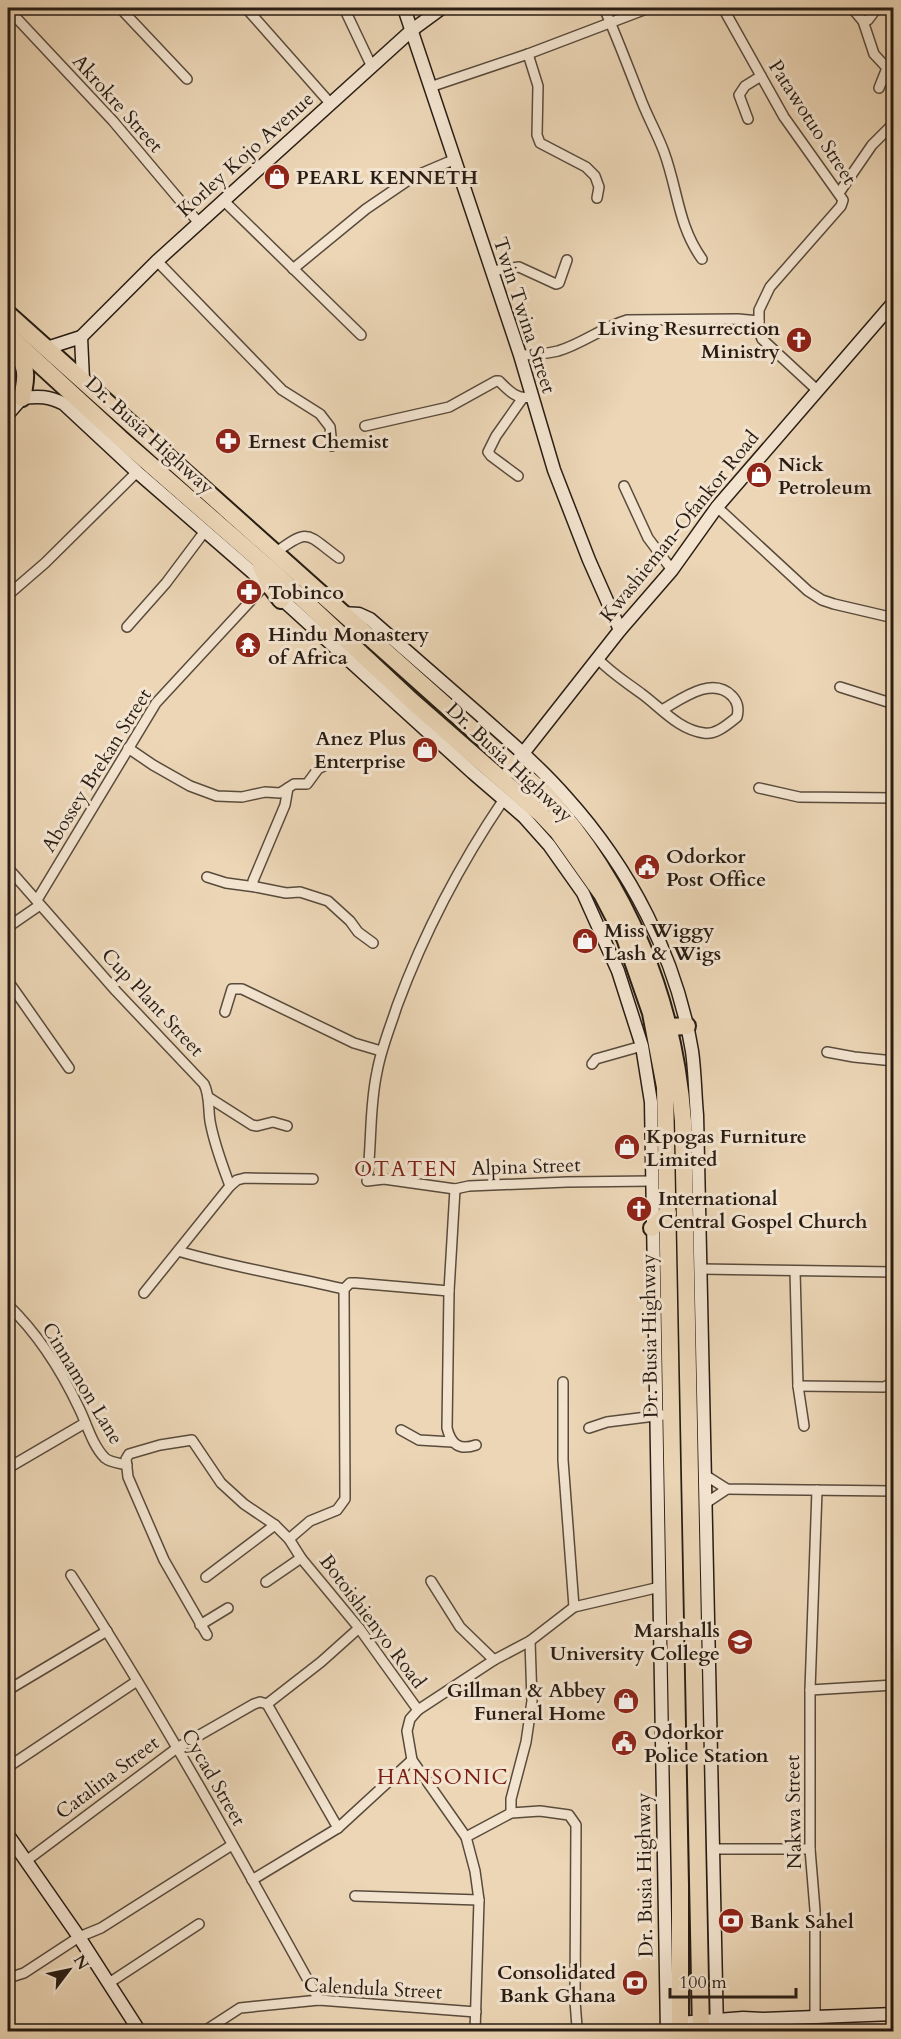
<svg xmlns="http://www.w3.org/2000/svg" width="901" height="2039" font-family="Cardo,serif">
  <rect width="100%" height="100%" fill="#ecd6b6"/>
  <filter id="stains"><feTurbulence type="fractalNoise" baseFrequency=".00333" numOctaves="4"/><feColorMatrix values="0 0 0 0 .2 0 0 0 0 .09 0 0 0 0 .02 0 0 0 .5 -.17"/></filter>
  <radialGradient id="worn" r=".72"><stop offset=".6" stop-color="#630" stop-opacity="0"/><stop offset="1" stop-color="#630" stop-opacity=".3"/></radialGradient>
  <g fill="none" stroke-linecap="round" stroke-linejoin="round">
    <g stroke="#594b3c" stroke-width="12">
      <g id="street">
        <path d="M120,8L187,79"/>
        <path d="M246,8L330,103"/>
        <path d="M344,8L372,67"/>
        <path d="M604,8C617,37 628,67 640,97C647,116 657,133 664,152C678,190 678,226 702,259"/>
        <path d="M723,8L784,117L843,200L841,206L770,287L759,310V330L762,339L817,390"/>
        <path d="M852,8L863,21L868,20L877,8"/>
        <path d="M8,9L113,121L199,223"/>
        <path d="M863,21L874,54L887,68L879,88"/>
        <path d="M528,54L538,86L537,135L540,143L586,167L595,176L599,187L597,198"/>
        <path d="M430,87L528,54L649,8"/>
        <path d="M748,119L739,95L745,86L761,76"/>
        <path d="M839,193L872,145L894,123"/>
        <path d="M223,200L361,335"/>
        <path d="M157,261L282,390L320,414L330,427L332,446"/>
        <path d="M293,269L366,209L413,177L453,160"/>
        <path d="M491,271L519,267L556,284L559,283L567,260"/>
        <path d="M520,355C533,355 545,354 558,351C582,344 603,327 627,320L738,319L759,321"/>
        <path d="M365,426L449,407L496,381H499C509,391 517,400 531,397"/>
        <path d="M518,476L491,456L488,452L496,436L522,399"/>
        <path d="M624,486L648,538L672,570"/>
        <path d="M717,507L808,591L822,600L834,604L894,618"/>
        <path d="M275,553C310,527 306,534 339,558"/>
        <path d="M8,595L45,563L137,472"/>
        <path d="M127,627L166,583L205,531"/>
        <path d="M598,659C611,673 626,682 642,694C661,708 679,730 704,733C716,735 728,724 737,717C739,709 738,702 732,696C712,675 680,700 662,710"/>
        <path d="M840,687L894,704"/>
        <path d="M128,748L153,765L190,786L217,796L242,797L265,792L280,793L294,784H307L318,769L326,765"/>
        <path d="M288,788L285,805L253,881V885L256,887L286,893L300,892L328,901L350,921L358,932L373,943"/>
        <path d="M759,788L799,797L894,798"/>
        <path d="M504,799C460,864 424,933 397,1006C390,1028 381,1049 377,1072C369,1108 372,1145 367,1181L384,1179L455,1189L469,1186L567,1182L653,1181"/>
        <path d="M8,868L116,991L204,1084C210,1096 208,1108 210,1121C214,1144 222,1164 230,1186"/>
        <path d="M207,877L226,883L256,887"/>
        <path d="M37,900L156,703L266,584"/>
        <path d="M8,927L40,905"/>
        <path d="M8,981L69,1068"/>
        <path d="M225,1012L232,989H242L354,1043L381,1051"/>
        <path d="M827,1052L854,1057L894,1061"/>
        <path d="M592,1064L596,1059L642,1046"/>
        <path d="M208,1097L252,1125L257,1126L273,1122L287,1126"/>
        <path d="M455,1189L449,1291L447,1428C451,1444 459,1451 476,1445"/>
        <path d="M178,1251C232,1267 288,1276 344,1289"/>
        <path d="M701,1269L894,1272"/>
        <path d="M795,1271L798,1386L804,1426"/>
        <path d="M344,1289L350,1283H356L449,1291"/>
        <path d="M144,1293L230,1186L237,1180L245,1178L313,1179"/>
        <path d="M8,1305C38,1334 61,1370 79,1408C87,1424 92,1445 105,1458C111,1463 120,1463 127,1465"/>
        <path d="M563,1382V1460L574,1607"/>
        <path d="M798,1386L884,1387L894,1382"/>
        <path d="M589,1428L607,1422L671,1414"/>
        <path d="M401,1430L419,1440L452,1442"/>
        <path d="M8,1468L85,1423"/>
        <path d="M705,1475L727,1489L894,1491"/>
        <path d="M706,1503L727,1489"/>
        <path d="M289,1539L310,1521L337,1510L345,1499L344,1289"/>
        <path d="M71,1575C160,1712 240,1857 319,2000"/>
        <path d="M206,1577L275,1525"/>
        <path d="M431,1581L460,1627L494,1660"/>
        <path d="M266,1582L301,1558"/>
        <path d="M200,1625L228,1608"/>
        <path d="M207,1635L164,1560L128,1477L126,1459L129,1454L160,1445L192,1440L221,1483L244,1504L275,1525L289,1539L301,1558L359,1628L418,1710L410,1719L407,1731L412,1760L466,1837L475,1871L479,1900L475,2032"/>
        <path d="M8,1690L107,1631"/>
        <path d="M810,1690L894,1685"/>
        <path d="M267,1704L338,1828"/>
        <path d="M418,1710L494,1660L530,1641L574,1607L660,1587"/>
        <path d="M8,1767L137,1681"/>
        <path d="M511,1813V1799L526,1742L532,1701L530,1641"/>
        <path d="M466,1837L511,1813L540,1811L569,1815L576,1825L575,2001L577,2027L575,2032"/>
        <path d="M714,1849H810"/>
        <path d="M26,1861L177,1748L254,1704L260,1702L267,1704L321,1662L359,1628"/>
        <path d="M252,1880L338,1828L412,1760"/>
        <path d="M355,1896L479,1900"/>
        <path d="M8,1978L24,1973L79,1937L101,1928L232,1845"/>
        <path d="M109,1983L199,1924"/>
        <path d="M815,2017V1910L810,1849V1690L817,1490"/>
        <path d="M203,2032L240,2008L319,2000L476,2012"/>
      </g>
    </g>
    <g stroke="#281d14" stroke-width="15">
      <g id="secondary">
        <path d="M404,8L520,355L554,470L589,560L620,630"/>
        <path d="M81,337L83,380"/>
        <path d="M47,348L81,337L157,261L412,30L442,8"/>
        <path d="M8,414L22,398C39,396 49,396 64,404L137,472L252,572L473,773L524,817L549,845L583,893L618,971L642,1046L651,1102L667,2032"/>
        <path d="M341,613L359,614L370,619C407,651 443,683 480,715C509,741 540,767 566,797C630,868 676,956 692,1051C695,1072 695,1094 697,1115L717,2032"/>
        <path d="M502,780L620,630L672,570L717,507L894,302"/>
        <path d="M8,1835L79,1937L140,2032"/>
        <path d="M679,2023L743,2018L763,2019L894,2014"/>
        <path d="M713,2032L754,2022"/>
      </g>
    </g>
    <g stroke="#281d14" stroke-width="20">
      <g id="highway">
        <path d="M8,314L545,794C627,884 674,1000 683,1121L701,2032"/>
        <path d="M8,335L120,438L279,577L413,702L541,814L558,832L602,894L625,938L651,1013L665,1087L680,1885V2032"/>
        <path d="M14,345C26,368 28,371 22,398"/>
        <path d="M261,567L271,587L281,600"/>
        <path d="M669,1027L687,1026"/>
        <path d="M652,1228L668,1213"/>
      </g>
    </g>
    <use href="#street" stroke="#f3e4d0" stroke-width="9"/>
    <use href="#secondary" stroke="#f3e4d0" stroke-width="12"/>
    <use href="#highway" stroke="#ecd6b6" stroke-width="16"/>
  </g>
  <defs>
    <g id="shop-disc" transform="scale(1.35)"><circle r="9.5" fill="#8f2418" stroke="#f3e4d0"/><path d="M-5-2.5h2.3a2.7 3.5 0 0 1 5.4 0H5L5.5 6h-11ZM-1.5-2.5h3a1.5 2.3 0 0 0-3 0Z" fill="#fff"/></g>
    <g id="church-disc" transform="scale(1.35)"><circle r="9.5" fill="#8f2418" stroke="#f3e4d0"/><path d="M-1.2-6h2.4v3.5h3.3v2.4h-3.3V6h-2.4V-.1h-3.3v-2.4h3.3Z" fill="#fff"/></g>
    <g id="pharmacy-disc" transform="scale(1.35)"><circle r="9.5" fill="#8f2418" stroke="#f3e4d0"/><path d="M-2-6h4v4h4v4h-4v4h-4v-4h-4v-4h4Z" fill="#fff"/></g>
    <g id="temple-disc" transform="scale(1.35)"><circle r="9.5" fill="#8f2418" stroke="#f3e4d0"/><path d="M0-6L5-2H3V0L6.5 2.5H4V6H1.5V3h-3V6H-4V2.5H-6.5L-3 0V-2H-5Z" fill="#fff"/></g>
    <g id="civic-disc" transform="scale(1.35)"><circle r="9.5" fill="#8f2418" stroke="#f3e4d0"/><path d="M-.6-6.5H3V-4.5H.6V-3L4-1V1h2V6H-6V1h2V-1L-.6-3ZM-1.2 2.5V6h2.4V2.5Z" fill="#fff"/></g>
    <g id="university-disc" transform="scale(1.35)"><circle r="9.5" fill="#8f2418" stroke="#f3e4d0"/><path d="M0-5L7-2L0 1L-7-2ZM-4 1L0 2.5L4 1V4Q0 6-4 4Z" fill="#fff"/></g>
    <g id="bank-disc" transform="scale(1.35)"><circle r="9.5" fill="#8f2418" stroke="#f3e4d0"/><path d="M-6-4H6V4H-6ZM0-2.3a2.3 2.3 0 1 0 0 4.6a2.3 2.3 0 1 0 0-4.6Z" fill="#fff"/></g>
  </defs>
  <g fill-rule="evenodd">
    <use href="#shop-disc" x="277" y="177"/>
    <use href="#church-disc" x="799" y="340"/>
    <use href="#pharmacy-disc" x="228" y="441"/>
    <use href="#shop-disc" x="759" y="475"/>
    <use href="#pharmacy-disc" x="249" y="592"/>
    <use href="#temple-disc" x="248" y="645"/>
    <use href="#shop-disc" x="425" y="750"/>
    <use href="#civic-disc" x="647" y="867"/>
    <use href="#shop-disc" x="585" y="941"/>
    <use href="#shop-disc" x="627" y="1147"/>
    <use href="#church-disc" x="639" y="1209"/>
    <use href="#university-disc" x="740" y="1642"/>
    <use href="#shop-disc" x="626" y="1701"/>
    <use href="#civic-disc" x="624" y="1743"/>
    <use href="#bank-disc" x="731" y="1921"/>
    <use href="#bank-disc" x="635" y="1983"/>
  </g>
  <g text-anchor="middle" stroke-width="6" stroke-linejoin="round" paint-order="stroke">
    <g font-size="20" fill="#281d14" stroke="#f3e4d0">
      <text transform="translate(118 103) rotate(48)" y="7">Akrokre Street</text>
      <text transform="translate(813 122) rotate(57)" y="7">Patawotuo Street</text>
      <text transform="translate(245 154) rotate(-42)" y="7">Korley Kojo Avenue</text>
      <text transform="translate(525 315) rotate(72)" y="7">Twin Twina Street</text>
      <text transform="translate(150 435) rotate(42)" y="7">Dr. Busia Highway</text>
      <text transform="translate(679 526) rotate(-51)" y="7">Kwashieman-Ofankor Road</text>
      <text transform="translate(510 762) rotate(43)" y="7">Dr. Busia Highway</text>
      <text transform="translate(96 770) rotate(-58)" y="7">Abossey Brekan Street</text>
      <text transform="translate(153 1002) rotate(47)" y="7">Cup Plant Street</text>
      <text transform="translate(526 1166) rotate(-2)" y="7">Alpina Street</text>
      <text transform="translate(649 1336) rotate(-91)" y="7">Dr. Busia Highway</text>
      <text transform="translate(83 1383) rotate(59)" y="7">Cinnamon Lane</text>
      <text transform="translate(373 1621) rotate(53)" y="7">Botoishienyo Road</text>
      <text transform="translate(107 1777) rotate(-37)" y="7">Catalina Street</text>
      <text transform="translate(214 1777) rotate(60)" y="7">Cycad Street</text>
      <text transform="translate(793 1812) rotate(-91)" y="7">Nakwa Street</text>
      <text transform="translate(644 1875) rotate(-91)" y="7">Dr. Busia Highway</text>
      <text transform="translate(373 1988) rotate(3)" y="7">Calendula Street</text>
    </g>
    <g font-size="20" font-weight="bold" fill="#281d14" stroke="#f3e4d0" text-anchor="start">
      <text x="296" y="184">PEARL KENNETH</text>
      <text x="780" y="335" text-anchor="end">Living Resurrection<tspan x="780" dy="23">Ministry</tspan></text>
      <text x="248" y="448">Ernest Chemist</text>
      <text x="778" y="471">Nick<tspan x="778" dy="23">Petroleum</tspan></text>
      <text x="268" y="599">Tobinco</text>
      <text x="268" y="641">Hindu Monastery<tspan x="268" dy="23">of Africa</tspan></text>
      <text x="406" y="745" text-anchor="end">Anez Plus<tspan x="406" dy="23">Enterprise</tspan></text>
      <text x="666" y="863">Odorkor<tspan x="666" dy="23">Post Office</tspan></text>
      <text x="604" y="937">Miss Wiggy<tspan x="604" dy="23">Lash &amp; Wigs</tspan></text>
      <text x="646" y="1143">Kpogas Furniture<tspan x="646" dy="23">Limited</tspan></text>
      <text x="658" y="1205">International<tspan x="658" dy="23">Central Gospel Church</tspan></text>
      <text x="720" y="1637" text-anchor="end">Marshalls<tspan x="720" dy="23">University College</tspan></text>
      <text x="606" y="1697" text-anchor="end">Gillman &amp; Abbey<tspan x="606" dy="23">Funeral Home</tspan></text>
      <text x="644" y="1739">Odorkor<tspan x="644" dy="23">Police Station</tspan></text>
      <text x="750" y="1928">Bank Sahel</text>
      <text x="616" y="1979" text-anchor="end">Consolidated<tspan x="616" dy="23">Bank Ghana</tspan></text>
    </g>
    <g font-size="21" letter-spacing="1.5" fill="#7a1f14" stroke="#f3e4d0">
      <text x="406" y="1176">OTATEN</text>
      <text x="443" y="1784">HANSONIC</text>
    </g>
  </g>
  <rect width="901" height="2039" fill="none" stroke="#ecd6b6" stroke-width="30"/>
  <rect x="9" y="9" width="883" height="2021" fill="none" stroke="#281d14" stroke-width="3"/>
  <rect x="15" y="15" width="871" height="2009" fill="none" stroke="#281d14" stroke-width="1.5"/>
  <g transform="translate(69 1970) rotate(58)" stroke="#f3e4d0" stroke-width="4.5" paint-order="stroke">
  <path d="M0-4.5L10 22L0 15L-10 22Z" fill="#281d14"/>
  <text y="-9" font-size="16" font-weight="bold" text-anchor="middle" fill="#281d14">N</text>
  </g>
  <path d="M670 1988v9h126v-9" fill="none" stroke="#281d14" stroke-width="3"/>
  <text x="679" y="1988" font-size="18" fill="#281d14" stroke="#f3e4d0" stroke-width="4.5" paint-order="stroke">100 m</text>
  <rect width="100%" height="100%" filter="url(#stains)"/>
  <rect width="100%" height="100%" fill="url(#worn)"/>
</svg>
